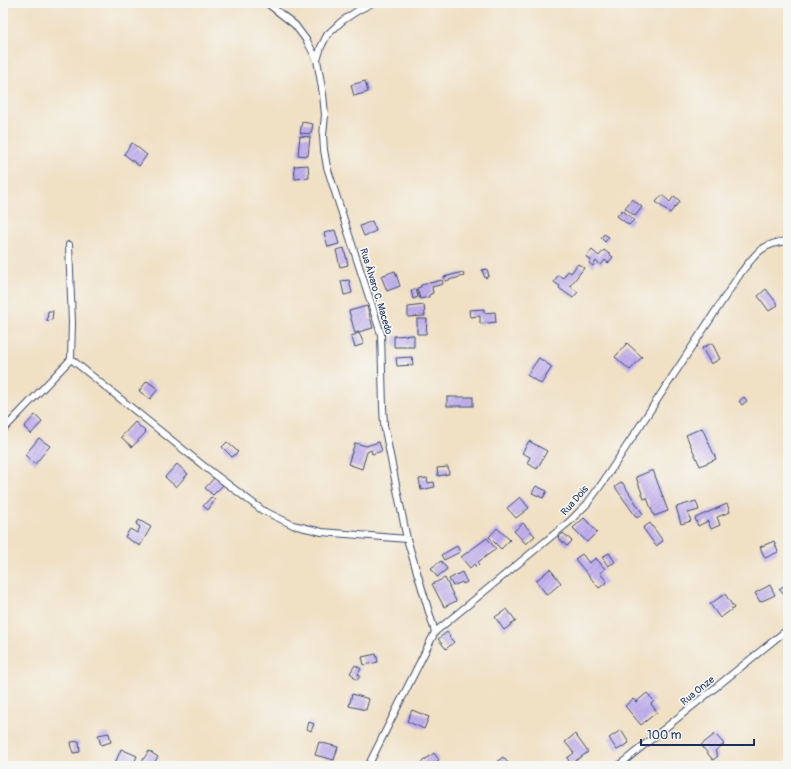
<svg xmlns="http://www.w3.org/2000/svg" width="791" height="769" font-family="Pangolin,sans-serif">
  <defs>
    <pattern id="building-hatch" width="6" height="6" patternUnits="userSpaceOnUse"><rect width="6" height="6" fill="#c2b0ef"/><path d="M-1 1l2-2M0 6l6-6M5 7l2-2" fill="none" stroke="#9d90c5"/></pattern>
  </defs>
  <rect width="100%" height="100%" fill="#f6f6f2"/>
  <filter id="ink" filterUnits="userSpaceOnUse"><feTurbulence type="fractalNoise" baseFrequency=".025" numOctaves="2"/><feDisplacementMap in="SourceGraphic" scale="8" xChannelSelector="R" yChannelSelector="G"/><feConvolveMatrix kernelMatrix="1 2 1 2 8 2 1 2 1" color-interpolation-filters="sRGB"/></filter>
  <filter id="wash" filterUnits="userSpaceOnUse"><feTurbulence type="fractalNoise" baseFrequency=".012" numOctaves="4" result="noise"/><feDisplacementMap in="SourceGraphic" scale="16" xChannelSelector="R" yChannelSelector="G"/><feGaussianBlur stdDeviation="0.9" result="paint"/><feColorMatrix in="noise" values="0 0 0 0 0 0 0 0 0 0 0 0 0 0 0 0 0 1.4 0 .05"/><feComposite in="paint" operator="in"/></filter>
  <g filter="url(#wash)">
    <rect width="100%" height="100%" fill="#f0e0c4"/>
    <g id="blocks">
      <g fill="url(#building-hatch)">
        <path d="M365,81L368,92L354,96L351,85Z"/>
        <path d="M302,122L313,124L311,134L300,133Z"/>
        <path d="M300,136L310,137L308,156L298,155Z"/>
        <path d="M132,143L147,155L139,166L124,154Z"/>
        <path d="M308,165L309,178L295,179L294,166Z"/>
        <path d="M662,195L670,202L674,196L680,201L670,213L656,202Z"/>
        <path d="M632,199L642,207L635,216L625,208Z"/>
        <path d="M622,210L634,220L629,225L617,216Z"/>
        <path d="M372,221L376,231L364,236L360,226Z"/>
        <path d="M335,230L339,244L328,247L324,233Z"/>
        <path d="M604,234L609,237L605,242L601,238Z"/>
        <path d="M344,248L348,265L340,267L336,250Z"/>
        <path d="M592,250L599,256L604,250L613,257L608,263L605,260L601,265L596,261L593,266L589,263L591,260L586,257Z"/>
        <path d="M578,264L584,268L570,286L578,292L573,298L559,288L560,286L554,282L558,275L563,278L568,271L571,273Z"/>
        <path d="M487,269L489,276L485,278L482,270Z"/>
        <path d="M395,271L400,286L387,291L381,276Z"/>
        <path d="M463,272L464,276L445,281L444,277Z"/>
        <path d="M349,280L352,293L344,295L341,281Z"/>
        <path d="M442,280L443,284L432,287L433,293L429,295V297L420,299L417,288L421,287V285Z"/>
        <path d="M416,289L418,297L413,299L411,290Z"/>
        <path d="M766,289L778,305L769,311L758,296Z"/>
        <path d="M424,305L425,316L408,317V307Z"/>
        <path d="M367,306L373,328L355,333L349,311Z"/>
        <path d="M484,309V313L495,312L496,322L480,324V316L470,317L469,310Z"/>
        <path d="M48,311H53L52,320L47,321Z"/>
        <path d="M417,319H427L426,334H417Z"/>
        <path d="M359,333L364,344L355,347L351,336Z"/>
        <path d="M414,335V347H394V336Z"/>
        <path d="M627,343L642,357L630,370L615,357Z"/>
        <path d="M712,343L720,359L711,364L702,348Z"/>
        <path d="M412,357L413,365L397,366L396,358Z"/>
        <path d="M539,358L552,367L541,384L527,375Z"/>
        <path d="M147,381L158,389L150,399L139,391Z"/>
        <rect x="447" y="397" width="26" height="9"/>
        <path d="M744,397L747,401L742,405L739,401Z"/>
        <path d="M35,415L42,422L31,434L24,427Z"/>
        <path d="M135,422L146,432L132,447L121,437Z"/>
        <path d="M702,428L716,459L700,466L686,435Z"/>
        <path d="M39,438L50,446L35,464L25,455Z"/>
        <path d="M529,441L547,451L537,469L527,463L530,457L522,453Z"/>
        <path d="M227,442L238,452L232,457L222,447Z"/>
        <path d="M379,442L382,451L372,454L371,450L367,452L362,469L348,464L355,443L366,446Z"/>
        <path d="M177,464L188,474L176,487L165,477Z"/>
        <path d="M448,467L449,474L438,476L437,468Z"/>
        <path d="M653,470L668,511L654,516L647,498L644,499L636,477Z"/>
        <path d="M215,477L223,485L213,495L205,488Z"/>
        <path d="M427,478L428,483L434,482L435,487L421,490L419,479Z"/>
        <path d="M622,482L643,514L637,518L615,487Z"/>
        <path d="M536,486L547,491L543,498L532,493Z"/>
        <path d="M211,497L215,500L208,510L203,506Z"/>
        <path d="M520,497L529,508L516,518L507,508Z"/>
        <path d="M696,501L699,510L688,513L691,521L681,524L676,507Z"/>
        <path d="M727,504L730,512L717,517L720,525L711,529L708,521L698,526L695,518Z"/>
        <path d="M584,518L597,532L587,542L573,528Z"/>
        <path d="M139,520L151,527L140,546L125,537L130,529L137,533L140,527L136,524Z"/>
        <path d="M523,523L535,536L526,544L514,531Z"/>
        <path d="M650,523L663,541L656,546L643,528Z"/>
        <path d="M497,528L510,540L501,549L489,537Z"/>
        <path d="M563,533L572,541L567,546L558,538Z"/>
        <path d="M487,538L496,549L478,562L479,564L476,567L474,564L470,568L461,557Z"/>
        <path d="M774,541L778,552L765,558L760,547Z"/>
        <path d="M457,546L460,552L444,560L441,555Z"/>
        <path d="M609,553L615,562L608,566L602,557Z"/>
        <path d="M582,554L589,563L596,558L605,569L600,573L607,582L599,588L575,559Z"/>
        <path d="M441,561L447,569L437,577L431,568Z"/>
        <path d="M550,569L561,583L547,595L536,581Z"/>
        <path d="M462,572L467,582L463,584L462,582L453,586L449,579Z"/>
        <path d="M445,578L456,601L444,607L432,584Z"/>
        <path d="M788,583V592L784,595L779,589Z"/>
        <path d="M770,585L775,595L760,602L755,593Z"/>
        <path d="M725,594L734,608L720,618L710,604Z"/>
        <path d="M507,609L516,621L504,630L495,617Z"/>
        <path d="M447,632L450,636L449,637L454,642L446,649L438,639Z"/>
        <path d="M376,654L378,662L364,665L362,657Z"/>
        <path d="M355,665L361,669L358,674L360,676L357,680L353,677L354,676L350,673Z"/>
        <path d="M647,693L654,701L651,704L657,712L641,725L625,706L633,699L636,702Z"/>
        <path d="M352,694L369,699L366,710L349,706Z"/>
        <path d="M412,710L429,717L424,729L407,721Z"/>
        <path d="M309,722L314,724L311,731L307,729Z"/>
        <path d="M621,730L629,743L617,750L609,738Z"/>
        <path d="M109,733L111,742L101,745L98,735Z"/>
        <path d="M575,734L588,752L571,764L567,758L574,753L565,742Z"/>
        <path d="M715,734L724,744L715,751L718,756L713,760L701,745Z"/>
        <path d="M79,741L80,752L73,753L71,742Z"/>
        <path d="M319,742L338,747L334,760L315,755Z"/>
        <path d="M121,749L137,756L133,766H114Z"/>
        <path d="M149,751L158,757L152,766H149L142,761Z"/>
        <path d="M434,753L439,760L430,766H420L419,764Z"/>
        <path d="M503,757L511,766H491Z"/>
      </g>
    </g>
  </g>
  <g filter="url(#ink)">
    <use href="#blocks" fill-opacity="0" stroke="#3b4a6d" stroke-width="1"/>
    <g fill="none" stroke-linecap="round" stroke-linejoin="round">
      <g stroke="#3b4a6d" stroke-width="8">
        <g id="minor">
          <path d="M267,3L295,25L307,41L317,60"/>
          <path d="M372,3L357,11L342,21L327,35L321,47L317,60L323,94L325,115L323,135L324,150L327,167L381,334L383,407L384,425L407,539L435,632"/>
          <path d="M71,359L205,467L262,510L293,525L322,532L407,539"/>
          <path d="M3,430L71,359L72,323L69,245"/>
          <path d="M368,766L435,632L569,522L587,504L603,482L740,274C755,254 762,243 788,241"/>
          <path d="M618,766L788,629"/>
        </g>
      </g>
      <use href="#minor" stroke="#fff" stroke-width="6"/>
    </g>
  </g>
  <g text-anchor="middle" stroke-width="3.5" stroke-linejoin="round" paint-order="stroke">
    <g font-size="10" fill="#1b2f5e" stroke="#f6f6f2">
      <text transform="translate(377 291) rotate(73)" y="4">Rua Álvaro C. Macedo</text>
      <text transform="translate(574 500) rotate(-49)" y="4">Rua Dois</text>
      <text transform="translate(697 690) rotate(-39)" y="4">Rua Onze</text>
    </g>
  </g>
  <rect width="791" height="769" fill="none" stroke="#f6f6f2" stroke-width="16"/>
  <path d="M641 739v6h113v-6" fill="none" stroke="#1b2f5e" stroke-width="2"/>
  <text x="647" y="739" font-size="12" fill="#1b2f5e" stroke="#f6f6f2" stroke-width="3" paint-order="stroke">100 m</text>
</svg>
